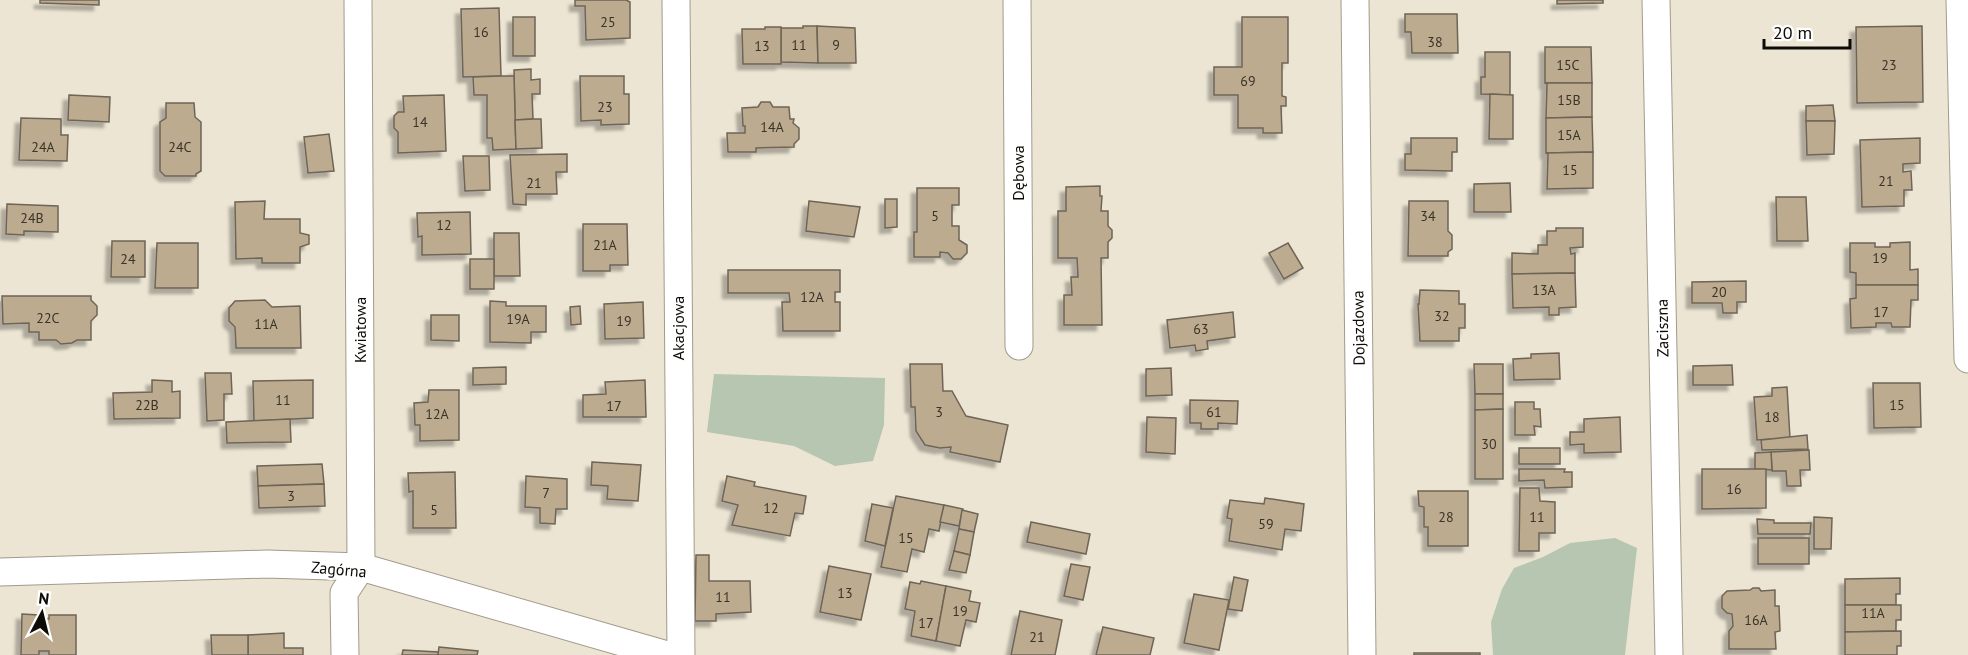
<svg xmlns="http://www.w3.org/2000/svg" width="1968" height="655" font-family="'PT Sans',sans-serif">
  <defs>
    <filter id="shadow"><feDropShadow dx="-5.5" dy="5.5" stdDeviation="1.5" flood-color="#0004"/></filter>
  </defs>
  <rect width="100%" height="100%" fill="#ece5d3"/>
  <g fill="#b6c6b1">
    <path d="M714,374L885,378L884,425L873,461L835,466L794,446L707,432Z"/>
    <path d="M1615,538L1637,548L1625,655H1493L1491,622L1502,589L1514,568L1543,557L1570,543Z"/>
  </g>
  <g fill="#bdab90" stroke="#6e6557" stroke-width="1.5" filter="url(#shadow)">
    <path d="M40,0H99V5L40,3Z"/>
    <path d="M575,0H626L630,2V38L586,40L585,6H575Z"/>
    <path d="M1557,0H1603V3L1557,4Z"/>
    <path d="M499,8L501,76L463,77L461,9Z"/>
    <path d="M1405,14H1457L1458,53H1412L1411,32H1405Z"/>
    <rect x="513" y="17" width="22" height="39"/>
    <path d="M1242,17H1288V63H1282V96L1286,97V106H1281L1282,133H1263V128H1238V95H1214V67H1242Z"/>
    <path d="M803,26H817L818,63L781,62V28H803Z"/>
    <path d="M817,26L855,28L856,63H818Z"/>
    <path d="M1922,26L1923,102L1857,103L1856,27Z"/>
    <path d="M765,27H781V64H743L742,29H765Z"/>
    <path d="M1545,47H1591L1592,83H1545Z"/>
    <path d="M1485,52H1510V95L1481,94V77H1485Z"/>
    <path d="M531,69V80L540,79V94H532L533,119L515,120L514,70Z"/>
    <path d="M501,76H514L516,149L493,150L492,138H487V95H474L473,77Z"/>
    <path d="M580,76H624V94H629V124L601,125V120L581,121Z"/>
    <path d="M1545,83H1592V117L1546,118L1547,84Z"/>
    <path d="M1490,94L1513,95V139H1489Z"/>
    <path d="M69,95L110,97L109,122L68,120Z"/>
    <path d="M444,95L446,151L398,153V132L394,128V116L398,112H404L403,96Z"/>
    <path d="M761,102H770L773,107H789L790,119H794L793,123L799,128V139L794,144V147L756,148V152H728L727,133H745V126H743L742,108L758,107Z"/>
    <path d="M166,103H194L195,117L201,122V171L196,174V176H165L160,171V122L166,118Z"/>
    <path d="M1833,105L1835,121H1806V106Z"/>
    <path d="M1592,117L1593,152L1546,153V118Z"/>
    <path d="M21,118L61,119V135H68L67,161L19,160Z"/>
    <path d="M533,119H541L542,148L516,149L515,120Z"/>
    <path d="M1806,121H1835L1834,154L1807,155Z"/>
    <path d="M329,134L334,171L308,173L304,137Z"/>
    <path d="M1411,138H1457V152H1452V171L1405,170V154H1411Z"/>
    <path d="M1920,138V163L1903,164V172L1911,171L1912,190H1904V206L1862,207L1860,140Z"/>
    <path d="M1593,152V188L1547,189L1548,154L1546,153Z"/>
    <path d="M567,154V172H556L557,194H526V205L513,204L510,155Z"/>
    <path d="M463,156H489L490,190L465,191Z"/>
    <path d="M1510,183L1511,212H1474V184Z"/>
    <path d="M1100,186V196H1102L1101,211H1108V226L1112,230V238L1108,242V258H1101L1102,325H1064V295H1072L1071,277H1078L1077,258H1058V211H1066V187Z"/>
    <path d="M917,188H959V205H952V226H959V240L967,245V253L961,259H953L948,253L940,252V257H914V232H917Z"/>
    <path d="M1776,197H1806L1808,241H1777Z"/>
    <path d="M885,199H897V227L885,228Z"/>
    <path d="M265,201L264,219H300V233L309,235V244L300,247V263H262V258L236,259L235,202Z"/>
    <path d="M809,201L860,207L854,237L806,231Z"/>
    <path d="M1409,201H1448V231L1452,235V249L1448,252V256H1408Z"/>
    <path d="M7,204L58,206V232L24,231V235L6,234Z"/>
    <path d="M470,212L471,254L422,255V236L418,237L417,213Z"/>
    <path d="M583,224H627L628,265H610V271H583Z"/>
    <path d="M1556,228H1583V247L1570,248L1571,254L1575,253V273L1512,274V253L1538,254V245H1547V231H1556Z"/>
    <path d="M494,233H519L520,276H494Z"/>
    <path d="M112,241H145V277H111Z"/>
    <path d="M1910,242V270L1918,269V285H1856V273L1850,272V243H1875V247H1890V243Z"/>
    <path d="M157,243H198V288H155Z"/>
    <path d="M1288,243L1303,268L1284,279L1269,253Z"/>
    <rect x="470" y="259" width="24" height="30"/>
    <path d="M728,270H840V292H835V302H840V331H783L782,302H790L789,293H728Z"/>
    <path d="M1575,273L1576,307L1559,308V315H1549V307L1513,308L1512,274Z"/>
    <path d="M1746,281V302H1737V313H1723L1722,303H1692V282Z"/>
    <path d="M1856,285H1918V300H1911L1910,327H1892L1891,323H1876V327L1851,328L1850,299L1856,298Z"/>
    <path d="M1420,290L1459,291V304H1465V328H1459V341H1420L1418,304H1419Z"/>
    <path d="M2,296H91V300L97,306V315L91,321V340H77L72,343L61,344L56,340H39V332H29V323L3,324Z"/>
    <path d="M265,300L272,307L300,306L301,348H236L235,327L229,321V308L235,301Z"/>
    <path d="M490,301L506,302V306H546V332H531V343L490,342Z"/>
    <path d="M643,302L644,338L605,339L604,304Z"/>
    <path d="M580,306L581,324L571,325L570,307Z"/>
    <path d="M1233,312L1235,337L1207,341L1208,349L1196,351L1195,345L1170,348L1167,320Z"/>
    <path d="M431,315H459V341L431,340Z"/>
    <path d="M1559,353L1560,379L1514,380L1513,359L1531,358V354Z"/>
    <path d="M910,364H942L943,391H952L966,416L1008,425L1000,462L950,452L951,447L940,448L925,445L916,431L915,407H911Z"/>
    <path d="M1474,364H1503V394H1475Z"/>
    <path d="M1732,365L1733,385H1693V366Z"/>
    <path d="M506,367V384L473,385V368Z"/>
    <path d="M1171,368L1172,395L1146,396V369Z"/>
    <path d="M205,373H231L232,394H224V420L207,421Z"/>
    <path d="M152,380L172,381V392L180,391V418L114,419L113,393L152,392Z"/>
    <path d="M313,380V418L254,421L253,381Z"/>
    <path d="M645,380L646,417H583V395L606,394L605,382Z"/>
    <path d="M1873,383H1920L1921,427L1874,428Z"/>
    <path d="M1787,387L1790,438L1757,440L1754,397L1772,396V388Z"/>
    <path d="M429,390H459V440L420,441V425H415L414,403L428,402Z"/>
    <path d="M1475,394H1503V409L1475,410Z"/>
    <path d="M1190,400L1238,401L1237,424L1218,423V429H1201V423H1190Z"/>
    <path d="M1515,402H1534V409H1540L1541,427L1534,426L1535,435H1515Z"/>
    <path d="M1503,409V479H1475V410Z"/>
    <path d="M1147,417L1176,418L1175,454L1146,452Z"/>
    <path d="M1620,417L1621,452L1584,453V444L1570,445V432H1584V419Z"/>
    <path d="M290,419L291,442L227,443L226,422Z"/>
    <path d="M1807,435L1808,449L1762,450L1761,440Z"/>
    <rect x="1519" y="448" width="41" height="16"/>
    <path d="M1809,450L1810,470H1800L1801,486H1787L1786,471H1772L1771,452Z"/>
    <path d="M1771,452L1772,470L1755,469V453Z"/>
    <path d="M592,462L641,465L638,501L607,499L608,486L591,485Z"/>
    <path d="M322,464L324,484L258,486L257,466Z"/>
    <path d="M1519,469H1565L1564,472H1572V487L1545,488L1544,480L1519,481Z"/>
    <path d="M1702,469H1766V508L1702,509Z"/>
    <path d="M455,472L456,528H413V491L409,492L408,473Z"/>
    <path d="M526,476L567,479V509H556L555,524L540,523V508L525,507Z"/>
    <path d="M727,476L755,482L754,486L806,496L803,514L795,513L790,536L732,525L738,505L722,501Z"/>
    <path d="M324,484L325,506L259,508L258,486Z"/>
    <path d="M1520,488H1539L1540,501L1555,502V533H1539V551H1519Z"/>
    <path d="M1418,491H1468V546H1428V527H1424V507L1419,506Z"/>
    <path d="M896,496L944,505L939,531L929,529L924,552L912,549L907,572L881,567Z"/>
    <path d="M1265,498L1304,504L1301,531L1285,529L1282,550L1229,541L1232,519L1227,518L1230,500L1264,504Z"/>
    <path d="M872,504L893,508L885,546L865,541Z"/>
    <path d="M944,505L963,509L959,526L940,522Z"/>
    <path d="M962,510L978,514L974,532L959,529Z"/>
    <path d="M1814,517L1832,518L1831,549H1814Z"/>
    <path d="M1757,519L1774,520V523H1811L1810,534H1758Z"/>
    <path d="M1031,522L1090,534L1086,554L1027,542Z"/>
    <path d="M959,529L974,532L970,555L954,551Z"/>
    <rect x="1758" y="538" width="51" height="26"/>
    <path d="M954,551L970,555L966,573L949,570Z"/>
    <path d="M696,555H709V581H750L751,612L716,614V621H695Z"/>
    <path d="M1071,564L1090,567L1083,600L1064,596Z"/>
    <path d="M829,566L871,574L861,620L820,612Z"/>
    <path d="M1234,577L1248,580L1242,611L1228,609Z"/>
    <path d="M1900,578V594H1896V605H1845V579Z"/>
    <path d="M921,581L946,586L936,641L911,636L915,611L905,609L910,582L920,584Z"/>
    <path d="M946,586L971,591L969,601L980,603L976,622L966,620L960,646L936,641Z"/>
    <path d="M1753,588H1759L1761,591L1775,590V606H1779L1780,631L1775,632L1776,649H1729V631L1733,626L1732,614L1727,613L1722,608V596L1727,591L1750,590Z"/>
    <path d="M1194,594L1229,600L1219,650L1184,643Z"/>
    <path d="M1845,605H1901V620H1896V631L1845,632Z"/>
    <path d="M1020,611L1062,620L1055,655H1011Z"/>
    <path d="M22,614L39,615V618L49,619V615H76V655H49V651H39V655H21Z"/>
    <path d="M1103,627L1154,638L1150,655H1096Z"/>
    <path d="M1901,631V646H1897V655H1845V632Z"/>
    <path d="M284,633V648H303V655H248V635Z"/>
    <path d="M211,635H248V655H212Z"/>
    <path d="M439,647L478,651L477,655H438Z"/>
    <path d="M403,650L438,652V655H402Z"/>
    <rect x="1414" y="653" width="66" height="2"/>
  </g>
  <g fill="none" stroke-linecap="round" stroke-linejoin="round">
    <g stroke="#a19b8b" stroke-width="29">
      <g id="minor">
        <path d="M676,0L681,655"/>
        <path d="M1017,0L1019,346"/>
        <path d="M1355,0L1362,655"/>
        <path d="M1656,0L1669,655"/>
        <path d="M1960,0L1968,359"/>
        <path d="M0,572L267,564L361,567L667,655"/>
        <path d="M345,655L344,593L361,567L358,0"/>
      </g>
    </g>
    <use href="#minor" stroke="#fff" stroke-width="27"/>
  </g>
  <g text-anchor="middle" stroke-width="5" stroke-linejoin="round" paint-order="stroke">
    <g font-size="14" fill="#393328">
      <text x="608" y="27">25</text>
      <text x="481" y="37">16</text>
      <text x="1435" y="47">38</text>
      <text x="799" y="50">11</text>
      <text x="836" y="50">9</text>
      <text x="762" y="51">13</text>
      <text x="1568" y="70">15C</text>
      <text x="1889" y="70">23</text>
      <text x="1248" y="86">69</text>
      <text x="1569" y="105">15B</text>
      <text x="605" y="112">23</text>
      <text x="420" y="127">14</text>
      <text x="772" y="132">14A</text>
      <text x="1569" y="140">15A</text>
      <text x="43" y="152">24A</text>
      <text x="180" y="152">24C</text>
      <text x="1570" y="175">15</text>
      <text x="1886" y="186">21</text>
      <text x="534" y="188">21</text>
      <text x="935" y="221">5</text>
      <text x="1428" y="221">34</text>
      <text x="32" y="223">24B</text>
      <text x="444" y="230">12</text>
      <text x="605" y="250">21A</text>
      <text x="1880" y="263">19</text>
      <text x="128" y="264">24</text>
      <text x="1544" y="295">13A</text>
      <text x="1719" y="297">20</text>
      <text x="812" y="302">12A</text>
      <text x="1881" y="317">17</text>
      <text x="1442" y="321">32</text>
      <text x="48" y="323">22C</text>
      <text x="518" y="324">19A</text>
      <text x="624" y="326">19</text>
      <text x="266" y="329">11A</text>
      <text x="1201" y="334">63</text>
      <text x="283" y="405">11</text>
      <text x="147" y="410">22B</text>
      <text x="1897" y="410">15</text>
      <text x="614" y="411">17</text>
      <text x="939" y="417">3</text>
      <text x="1214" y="417">61</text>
      <text x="437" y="419">12A</text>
      <text x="1772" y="422">18</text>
      <text x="1489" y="449">30</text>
      <text x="1734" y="494">16</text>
      <text x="546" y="498">7</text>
      <text x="291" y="501">3</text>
      <text x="771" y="513">12</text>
      <text x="434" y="515">5</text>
      <text x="1446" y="522">28</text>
      <text x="1537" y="522">11</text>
      <text x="1266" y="529">59</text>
      <text x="906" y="543">15</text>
      <text x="845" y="598">13</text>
      <text x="723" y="602">11</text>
      <text x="960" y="616">19</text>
      <text x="1873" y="618">11A</text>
      <text x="1756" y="625">16A</text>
      <text x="926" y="628">17</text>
      <text x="1037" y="642">21</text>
    </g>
    <g font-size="16" fill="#0d0b06" stroke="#fff">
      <text transform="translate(1018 173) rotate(-90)" y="6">Dębowa</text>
      <text transform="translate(678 328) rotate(-90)" y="6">Akacjowa</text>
      <text transform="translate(1358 328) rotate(-91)" y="6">Dojazdowa</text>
      <text transform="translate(1662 328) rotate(-91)" y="6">Zaciszna</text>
      <text transform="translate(360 330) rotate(-90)" y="6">Kwiatowa</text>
      <text transform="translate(339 569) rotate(5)" y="6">Zagórna</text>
    </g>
  </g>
  <g transform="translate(42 613) rotate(7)" stroke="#ffffff" stroke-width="4.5" paint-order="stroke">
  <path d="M0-4.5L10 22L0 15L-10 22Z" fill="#0d0b06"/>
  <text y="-9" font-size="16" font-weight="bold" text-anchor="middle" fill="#0d0b06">N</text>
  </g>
  <path d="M1764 39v9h86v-9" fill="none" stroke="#0d0b06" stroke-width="3"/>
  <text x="1773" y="39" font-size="18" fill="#0d0b06" stroke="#ffffff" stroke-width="4.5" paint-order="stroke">20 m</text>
</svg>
